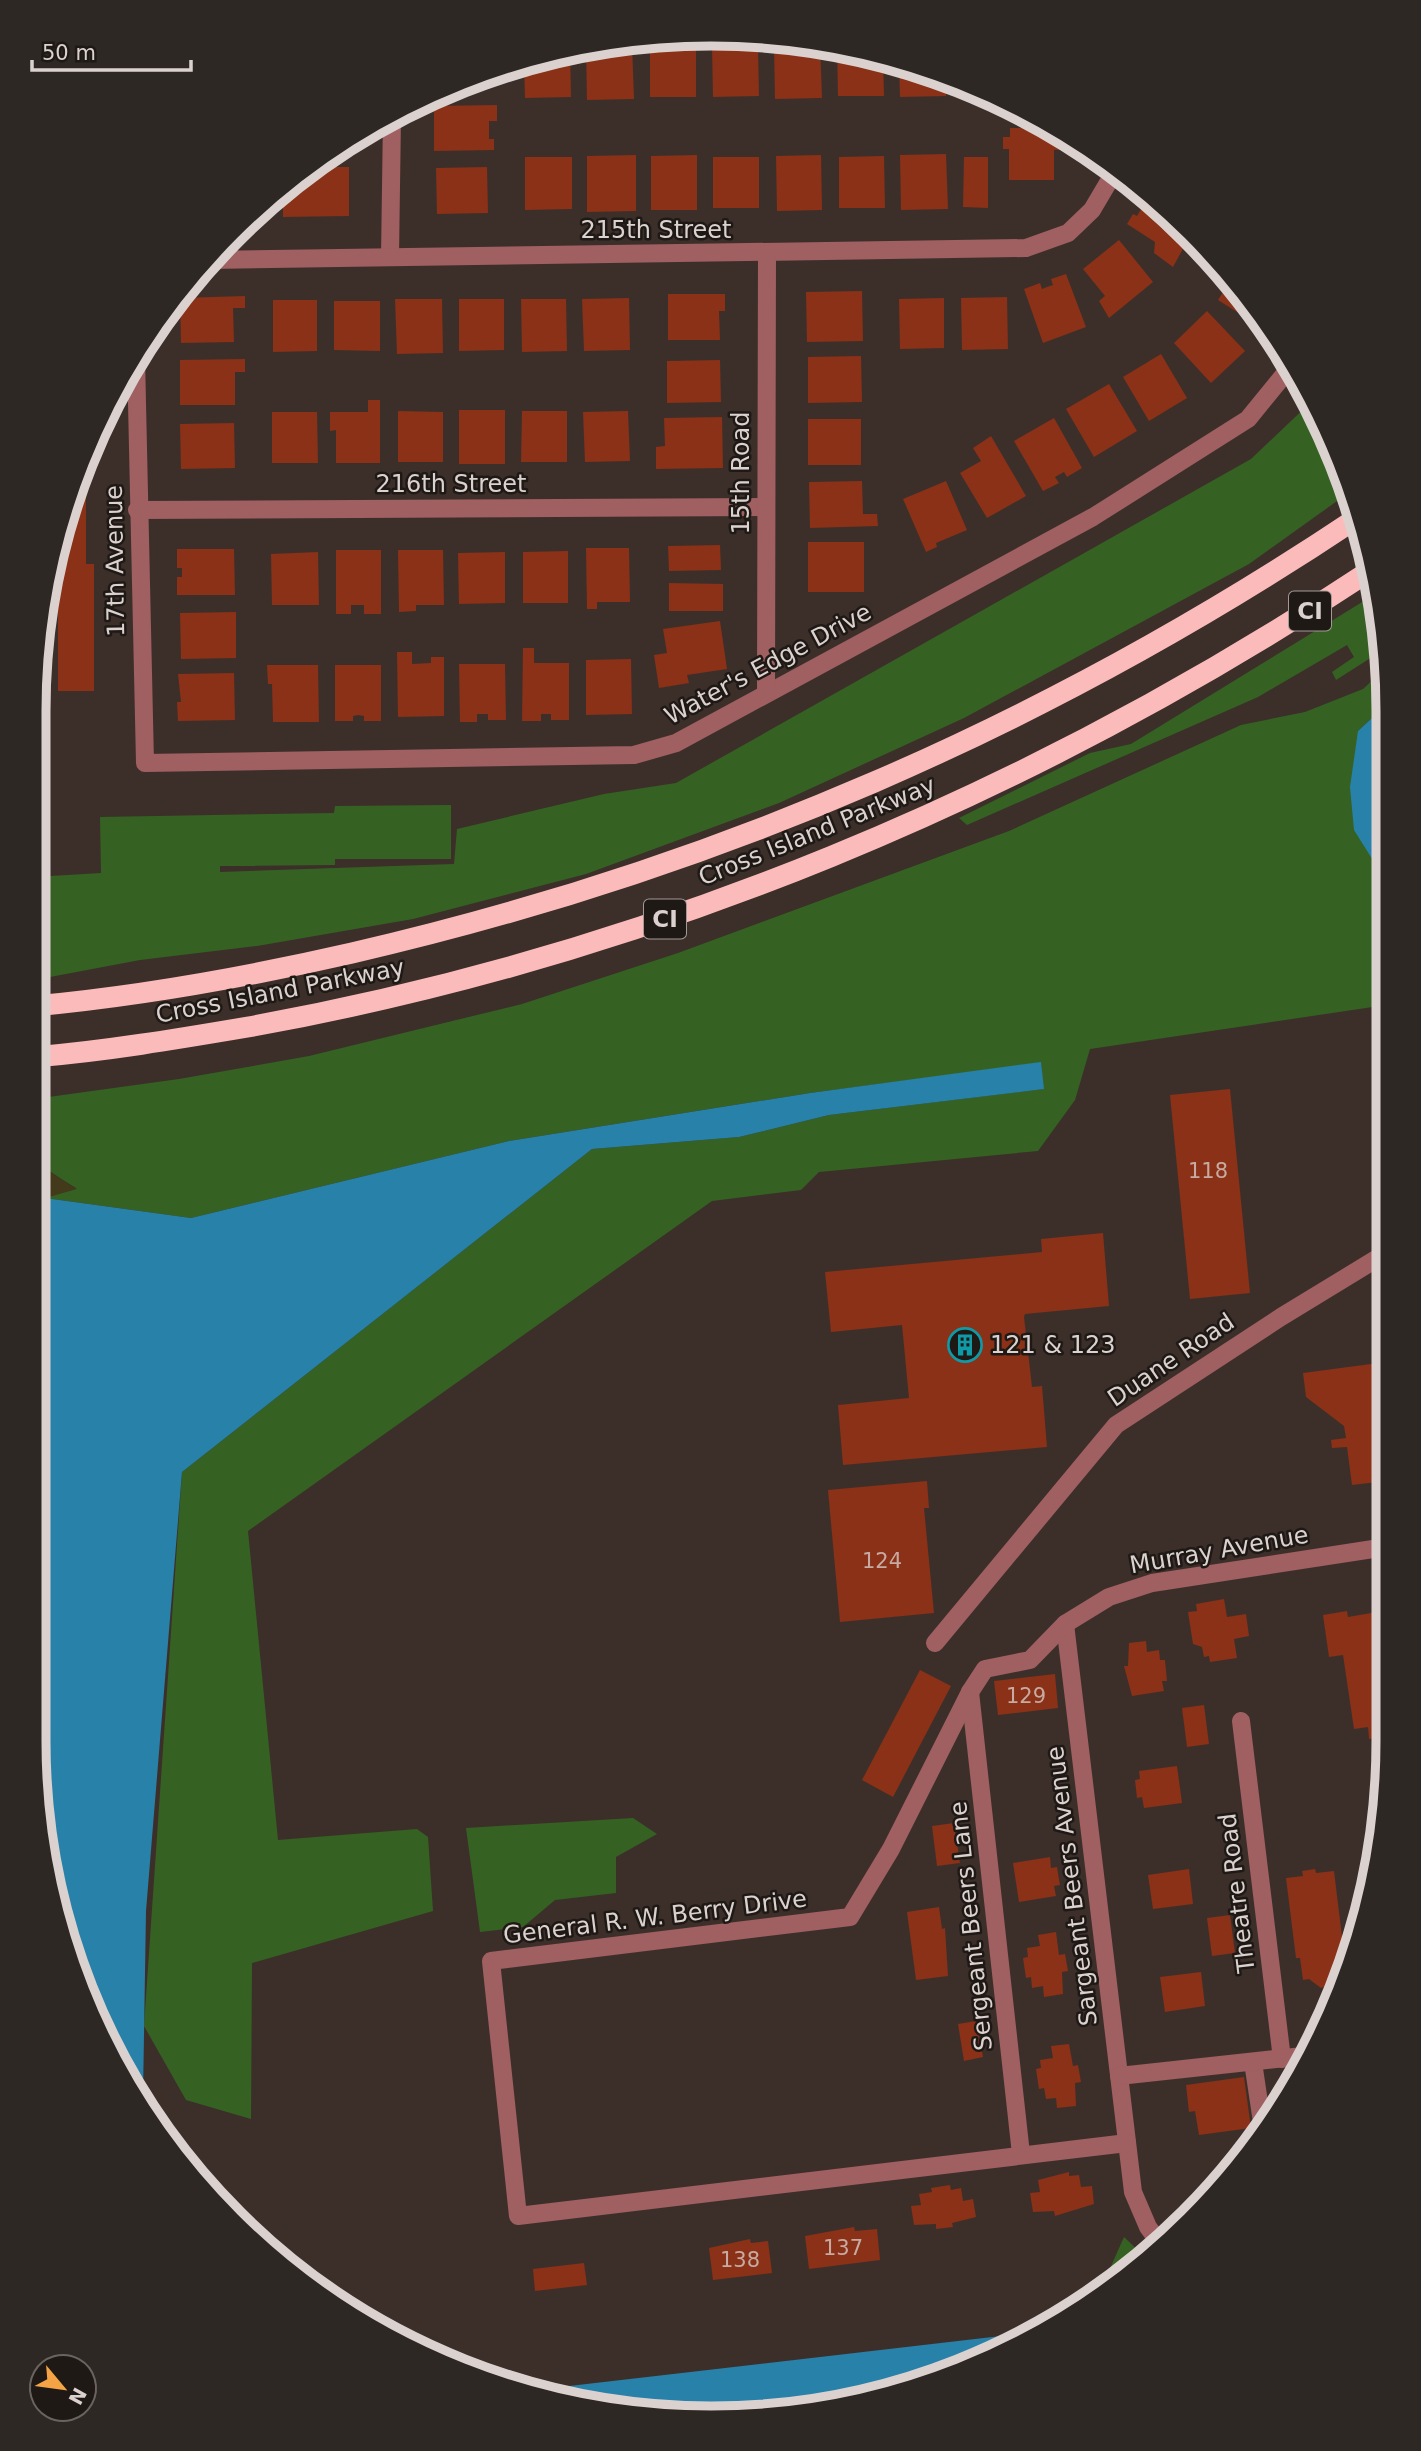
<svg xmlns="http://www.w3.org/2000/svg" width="1421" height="2451" font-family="'DejaVu Sans',sans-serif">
  <rect width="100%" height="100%" fill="#3c2f2a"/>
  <g fill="#356222">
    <path d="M1311,402L1351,491L1249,564L964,718L779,803L586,874L413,919L257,946L140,960L34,980V877L101,873L100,817L334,813L335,806L451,805V859H335V865L220,866V872L454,864L457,829L604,794L676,783L1251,459Z"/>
    <path d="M1372,596L1383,650L1336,680L1332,672L1354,657L1347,645L1258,697L967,825L959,818L1090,753L1131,744Z"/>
    <path d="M1386,668V705L1358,731L1383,878L1386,881V1005L1090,1049L1075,1100L1038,1151L819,1172L801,1190L712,1201L248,1531L278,1840L417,1829L428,1837L433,1911L252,1963L251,2119L186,2100L144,2026L182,1472L592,1149L739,1137L829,1115L1043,1089L1041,1063L810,1093L509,1141L191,1218L45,1198L76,1188C23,1156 34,1158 34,1099L179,1079L309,1056L522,1004L678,953L1009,831L1241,725L1305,712L1363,689Z"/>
    <path d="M633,1818L657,1834L616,1857V1893L555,1900L523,1927L480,1932L466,1828Z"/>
    <path d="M1124,2237L1145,2257L1104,2282Z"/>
  </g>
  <path fill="#423a1a" d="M34,1158L42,1167L77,1189L45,1198L34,1188Z"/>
  <g fill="#2881a9">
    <path d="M1386,705V881L1354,830L1350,787L1358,731Z"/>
    <path d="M1041,1062L1044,1089L829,1115L739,1137L592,1149L182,1472L146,1911L143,2096L69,1958L33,1740L34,1188L45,1198L191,1218L509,1141L810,1093Z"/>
    <path d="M1001,2336L1012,2340L969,2366L754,2416L535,2395L526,2391Z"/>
  </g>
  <g fill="#8a3117">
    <path d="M632,44L634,99L587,100L586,46Z"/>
    <path d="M797,44H820L822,98L775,99L774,45Z"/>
    <path d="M696,45V97H650V46Z"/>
    <path d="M735,45H758L759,96L713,97L712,46Z"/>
    <path d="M837,46L883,59L884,96H838Z"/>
    <path d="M570,49L571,97L525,98L524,63Z"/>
    <path d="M899,64L946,77V96L900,97Z"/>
    <path d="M486,74L487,88L442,90L451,85Z"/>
    <path d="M963,83L969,85L990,96H963Z"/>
    <path d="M497,105V121H489V139H494V150L434,151V106Z"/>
    <path d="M1010,128H1051L1055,134L1073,140V149L1054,150V180H1009V149H1003V137H1010Z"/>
    <path d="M347,140V152H329L334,148Z"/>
    <path d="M946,154L948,209L901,210L900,155Z"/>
    <path d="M636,155V211L587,212V156Z"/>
    <path d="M697,155V210H651V156Z"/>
    <path d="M821,155L822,210L777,211L776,156Z"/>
    <path d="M884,156L885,208H839V157Z"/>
    <path d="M525,157H572V209L525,210Z"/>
    <rect x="713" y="157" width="46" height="51"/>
    <path d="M964,157H988V208L963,207Z"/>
    <path d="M310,167H349V216L283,217V195H293L294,181Z"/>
    <path d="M487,167L488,213L437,214L436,168Z"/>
    <path d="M1148,197L1191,234L1173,267L1154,253L1155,242L1127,224L1133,214L1137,216Z"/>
    <path d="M1119,240L1153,282L1109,318L1099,301L1105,296L1083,269Z"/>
    <path d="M1066,274L1086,327L1043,343L1024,289L1040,283L1042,289L1047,287L1053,285L1051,279Z"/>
    <path d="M1229,283L1264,329L1218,300Z"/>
    <path d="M862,291L863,341L807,342L806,292Z"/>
    <path d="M668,294H725V311H719L720,340H668Z"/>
    <path d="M245,296V308H233L234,342L181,343L180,298Z"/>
    <path d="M1007,297L1008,349L962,350L961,298Z"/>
    <path d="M629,298L630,350L584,351L582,299Z"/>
    <path d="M944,298V348L900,349L899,299Z"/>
    <path d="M395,299H442L443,353L397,354Z"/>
    <path d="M459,299H504V350L459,351Z"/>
    <path d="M521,299H566L567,351L522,352Z"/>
    <path d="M273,300H317V351L273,352Z"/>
    <path d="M334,301H380V351L334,350Z"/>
    <path d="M1207,311L1245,351L1211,383L1174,343Z"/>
    <path d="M1161,354L1187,398L1149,421L1123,377Z"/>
    <path d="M861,356L862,402L808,403V357Z"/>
    <path d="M245,359V372H235V405H180V360Z"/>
    <path d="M720,360L721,402L667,403V361Z"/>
    <path d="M1109,384L1137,431L1094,457L1066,409Z"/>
    <path d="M368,400H380V463H336V430L330,431V412H368Z"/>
    <rect x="459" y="410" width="46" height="54"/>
    <path d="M398,411L443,412V462H398Z"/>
    <path d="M522,411H567V462H521Z"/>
    <path d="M628,411L630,461L585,462L583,412Z"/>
    <path d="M272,412H317L318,463H272Z"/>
    <path d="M722,417L723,468L656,469V447L665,446L664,418Z"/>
    <path d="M1054,418L1082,468L1067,477L1064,472L1055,477L1059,483L1043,491L1014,441Z"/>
    <rect x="808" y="419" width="53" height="46"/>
    <path d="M234,423L235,468L181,469L180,424Z"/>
    <path d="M991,436L1026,496L987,518L960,473L981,461L973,448Z"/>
    <path d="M75,480H86V564H94V691H58V564H55L69,493Z"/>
    <path d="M862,481L863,514H877L878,526L810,528L809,482Z"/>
    <path d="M946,481L967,530L936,543L937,547L926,552L903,499Z"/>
    <rect x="808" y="542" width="56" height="50"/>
    <path d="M720,545L721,570L669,571L668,546Z"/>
    <path d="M586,548H629L630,602H597V609H587Z"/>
    <path d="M177,549H234L235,595H177V577H182V568H177Z"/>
    <path d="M336,550H381V614H364V605H351V614H336Z"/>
    <path d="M398,550H443L444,605H416V611L399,612Z"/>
    <path d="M568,551V603H523V552Z"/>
    <path d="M318,552L319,605H272L271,554Z"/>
    <path d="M505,552V603L459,604L458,553Z"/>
    <path d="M669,583L723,584V611H669Z"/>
    <path d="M236,612V658L181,659L180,613Z"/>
    <path d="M720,621L727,669L687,675L689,683L659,688L654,655L667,653L663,629Z"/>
    <path d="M523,648H534V663H569V720H551V714H541V721H522Z"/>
    <path d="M397,652H412V664L431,663V657H444V716L398,717Z"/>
    <path d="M631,659L632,714L586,715V660Z"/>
    <path d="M459,664H505L506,720H488V714H477V722H460Z"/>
    <path d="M267,665H318L319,722H273L272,684H268Z"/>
    <path d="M335,665H381V721H364V716L358,715L353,716V721H335Z"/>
    <path d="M234,673L235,720L178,721L177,702H181L178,674Z"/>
    <path d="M1230,1089L1250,1293L1190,1299L1170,1095Z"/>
    <path d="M1103,1233L1109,1306L1025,1314L1024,1317L1032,1387L1042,1386L1047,1447L843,1465L838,1405L909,1398L902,1325L831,1332L825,1272L1042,1252L1041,1239Z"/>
    <path d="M1386,1362V1481L1352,1485L1347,1447L1332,1448L1331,1440L1346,1438L1344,1426L1306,1397L1303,1373Z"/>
    <path d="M927,1481L929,1508H924L934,1613L840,1622L828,1490Z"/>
    <path d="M1224,1599L1227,1617L1246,1614L1249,1636L1234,1639L1237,1658L1210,1662L1209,1656L1204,1657L1202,1647L1193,1644L1188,1612L1197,1611L1196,1604Z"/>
    <path d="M1386,1606V1737L1369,1739L1368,1727L1354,1729L1343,1655L1329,1657L1323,1615L1347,1611L1348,1617L1377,1612L1376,1608Z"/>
    <path d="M1146,1641L1147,1652L1159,1650L1160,1660H1165L1167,1681H1162L1164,1691L1132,1696L1124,1666H1128L1129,1643Z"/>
    <path d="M920,1670L951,1686L893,1797L862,1780Z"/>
    <path d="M1055,1674L1058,1708L998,1715L994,1681Z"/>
    <path d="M1204,1705L1209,1744L1187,1747L1182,1708Z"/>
    <path d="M1177,1766L1182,1803L1144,1808L1142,1797L1137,1798L1135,1780L1140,1779L1139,1771Z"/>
    <path d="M954,1823L960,1863L937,1866L932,1826Z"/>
    <path d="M1050,1857L1051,1868L1057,1867L1060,1885L1054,1886L1056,1896L1019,1902L1013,1863Z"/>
    <path d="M1189,1869L1193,1904L1153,1909L1148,1875Z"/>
    <path d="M1315,1869L1316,1873L1334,1871L1344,1953H1340L1343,1975L1334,1976L1331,1984L1321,1988L1309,1979L1303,1980L1300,1958H1296L1286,1878L1303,1876L1302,1871Z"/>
    <path d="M939,1907L942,1929L945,1928L948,1976L916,1980L907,1912Z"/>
    <path d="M1230,1915L1235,1953L1212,1956L1207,1918Z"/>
    <path d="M1056,1932L1059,1955L1065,1954L1068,1971L1062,1972L1063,1994L1044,1997L1043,1986L1032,1988L1031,1977L1026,1978L1023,1958L1028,1957L1027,1948L1040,1946L1038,1935Z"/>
    <path d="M1201,1972L1205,2006L1165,2012L1160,1977Z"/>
    <path d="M976,2021L983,2057L964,2061L958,2024Z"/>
    <path d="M1069,2044L1073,2066L1078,2065L1081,2082L1075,2083L1076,2106L1057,2108L1056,2098L1046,2099L1044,2088L1039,2089L1036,2069L1041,2068L1040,2060L1053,2058L1051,2046Z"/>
    <path d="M1244,2077L1251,2128L1199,2135L1195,2111L1189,2112L1186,2085Z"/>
    <path d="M1069,2172V2176L1079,2175L1081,2187L1092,2186L1094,2204L1055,2216L1054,2211L1033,2212L1030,2193L1040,2192L1038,2180Z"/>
    <path d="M950,2185L951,2190L961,2188L963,2201L973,2199L976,2217L952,2223L953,2227L936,2229V2224L914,2225L911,2206L921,2205L919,2194L932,2192L931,2188Z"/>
    <path d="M854,2227L855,2231L877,2229L880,2260L809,2269L805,2236Z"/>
    <path d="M750,2239L751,2243L768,2241L772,2273L713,2280L709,2248Z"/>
    <path d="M584,2263L587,2285L535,2291L533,2269Z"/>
  </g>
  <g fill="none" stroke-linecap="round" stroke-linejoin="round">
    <g stroke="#a05f60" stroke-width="18">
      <path d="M390,257L392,117"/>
      <path d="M209,260L1026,248L1068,233L1092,210L1115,171"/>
      <path d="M136,358L145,763L634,755L676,743L1093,517L1248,419L1292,365"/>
      <path d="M137,510L764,507"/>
      <path d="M766,693L767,254"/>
      <path d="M1065,1624L1133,2192L1148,2227L1161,2245"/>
      <path d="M935,1643L1116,1425L1281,1317L1386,1253"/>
      <path d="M970,1692L1021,2154"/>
      <path d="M1241,1721L1282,2059"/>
      <path d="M1253,2062L1263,2129"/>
      <path d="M1119,2076L1303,2056"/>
      <path d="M1127,2143L518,2216L491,1961L850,1917L891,1849L970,1692L985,1669L1030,1660L1065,1624L1109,1597L1152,1583L1386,1547"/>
    </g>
    <g stroke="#fcbbbb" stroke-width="21">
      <path d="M34,1006C141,996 247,977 352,953C716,869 1046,726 1357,518"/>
      <path d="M34,1057C106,1051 177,1039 248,1027C649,955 1029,796 1368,572"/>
    </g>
  </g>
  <defs>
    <g id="building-ring" transform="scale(1.75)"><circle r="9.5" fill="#1f1916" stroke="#0f9aa8" stroke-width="1.5"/><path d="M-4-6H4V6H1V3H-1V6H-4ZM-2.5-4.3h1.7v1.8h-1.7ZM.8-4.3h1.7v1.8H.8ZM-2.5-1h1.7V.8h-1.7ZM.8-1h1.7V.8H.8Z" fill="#0f9aa8"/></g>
  </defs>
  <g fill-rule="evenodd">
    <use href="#building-ring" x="965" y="1345"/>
  </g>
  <g text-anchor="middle" stroke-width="5" stroke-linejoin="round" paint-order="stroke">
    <g font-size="21" fill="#c7aaa1">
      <text x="1208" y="1178">118</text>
      <text x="882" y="1568">124</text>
      <text x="1026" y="1703">129</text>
      <text x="843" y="2255">137</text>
      <text x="740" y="2267">138</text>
    </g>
    <g fill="#1f1916" stroke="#a39a98" stroke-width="2">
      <rect x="1289" y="591.5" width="42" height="39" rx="5"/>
      <rect x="644" y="899.5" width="42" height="39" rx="5"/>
    </g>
    <g font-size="23" font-weight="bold" fill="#dbd2cf">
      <text x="1310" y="619">CI</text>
      <text x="665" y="927">CI</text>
    </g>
    <g font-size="24" fill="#dbd2cf" stroke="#1f1916">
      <text x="656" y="238">215th Street</text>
      <text transform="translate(741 473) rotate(-90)" y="8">15th Road</text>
      <text x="451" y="492">216th Street</text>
      <text transform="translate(115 561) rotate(-91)" y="8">17th Avenue</text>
      <text transform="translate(768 664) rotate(-28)" y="8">Water's Edge Drive</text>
      <text transform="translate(817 831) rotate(-22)" y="8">Cross Island Parkway</text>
      <text transform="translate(280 991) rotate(-11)" y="8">Cross Island Parkway</text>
      <text transform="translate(1171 1360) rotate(-34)" y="8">Duane Road</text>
      <text transform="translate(1219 1550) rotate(-10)" y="8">Murray Avenue</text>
      <text transform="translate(1072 1886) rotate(-97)" y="8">Sargeant Beers Avenue</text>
      <text transform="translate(1237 1893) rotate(-97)" y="8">Theatre Road</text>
      <text transform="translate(655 1917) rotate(-7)" y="8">General R. W. Berry Drive</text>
      <text transform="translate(971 1926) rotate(-96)" y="8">Sergeant Beers Lane</text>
    </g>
    <g font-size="24" fill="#dbd2cf" stroke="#1f1916" text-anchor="start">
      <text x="990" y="1353">121 &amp; 123</text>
    </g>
  </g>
  <path d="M0 0H1421V2451H0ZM711 46H711A665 665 0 0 1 1376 711V1741A665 665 0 0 1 711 2406H711A665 665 0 0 1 46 1741V711A665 665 0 0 1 711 46Z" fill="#2e2825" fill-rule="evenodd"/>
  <path fill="none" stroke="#dbd2cf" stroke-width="9" d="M711 46H711A665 665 0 0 1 1376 711V1741A665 665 0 0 1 711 2406H711A665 665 0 0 1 46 1741V711A665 665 0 0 1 711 46Z"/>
  <g transform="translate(63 2388) rotate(119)"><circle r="33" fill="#1f1916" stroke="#6a6360" stroke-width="2"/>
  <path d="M0-5L12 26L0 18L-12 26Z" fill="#f4a345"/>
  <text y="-10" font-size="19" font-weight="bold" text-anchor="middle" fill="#dbd2cf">N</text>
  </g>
  <path d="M32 60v10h159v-10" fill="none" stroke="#dbd2cf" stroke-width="3.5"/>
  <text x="42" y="60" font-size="21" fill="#dbd2cf" stroke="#1f1916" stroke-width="5" paint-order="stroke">50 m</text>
</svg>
